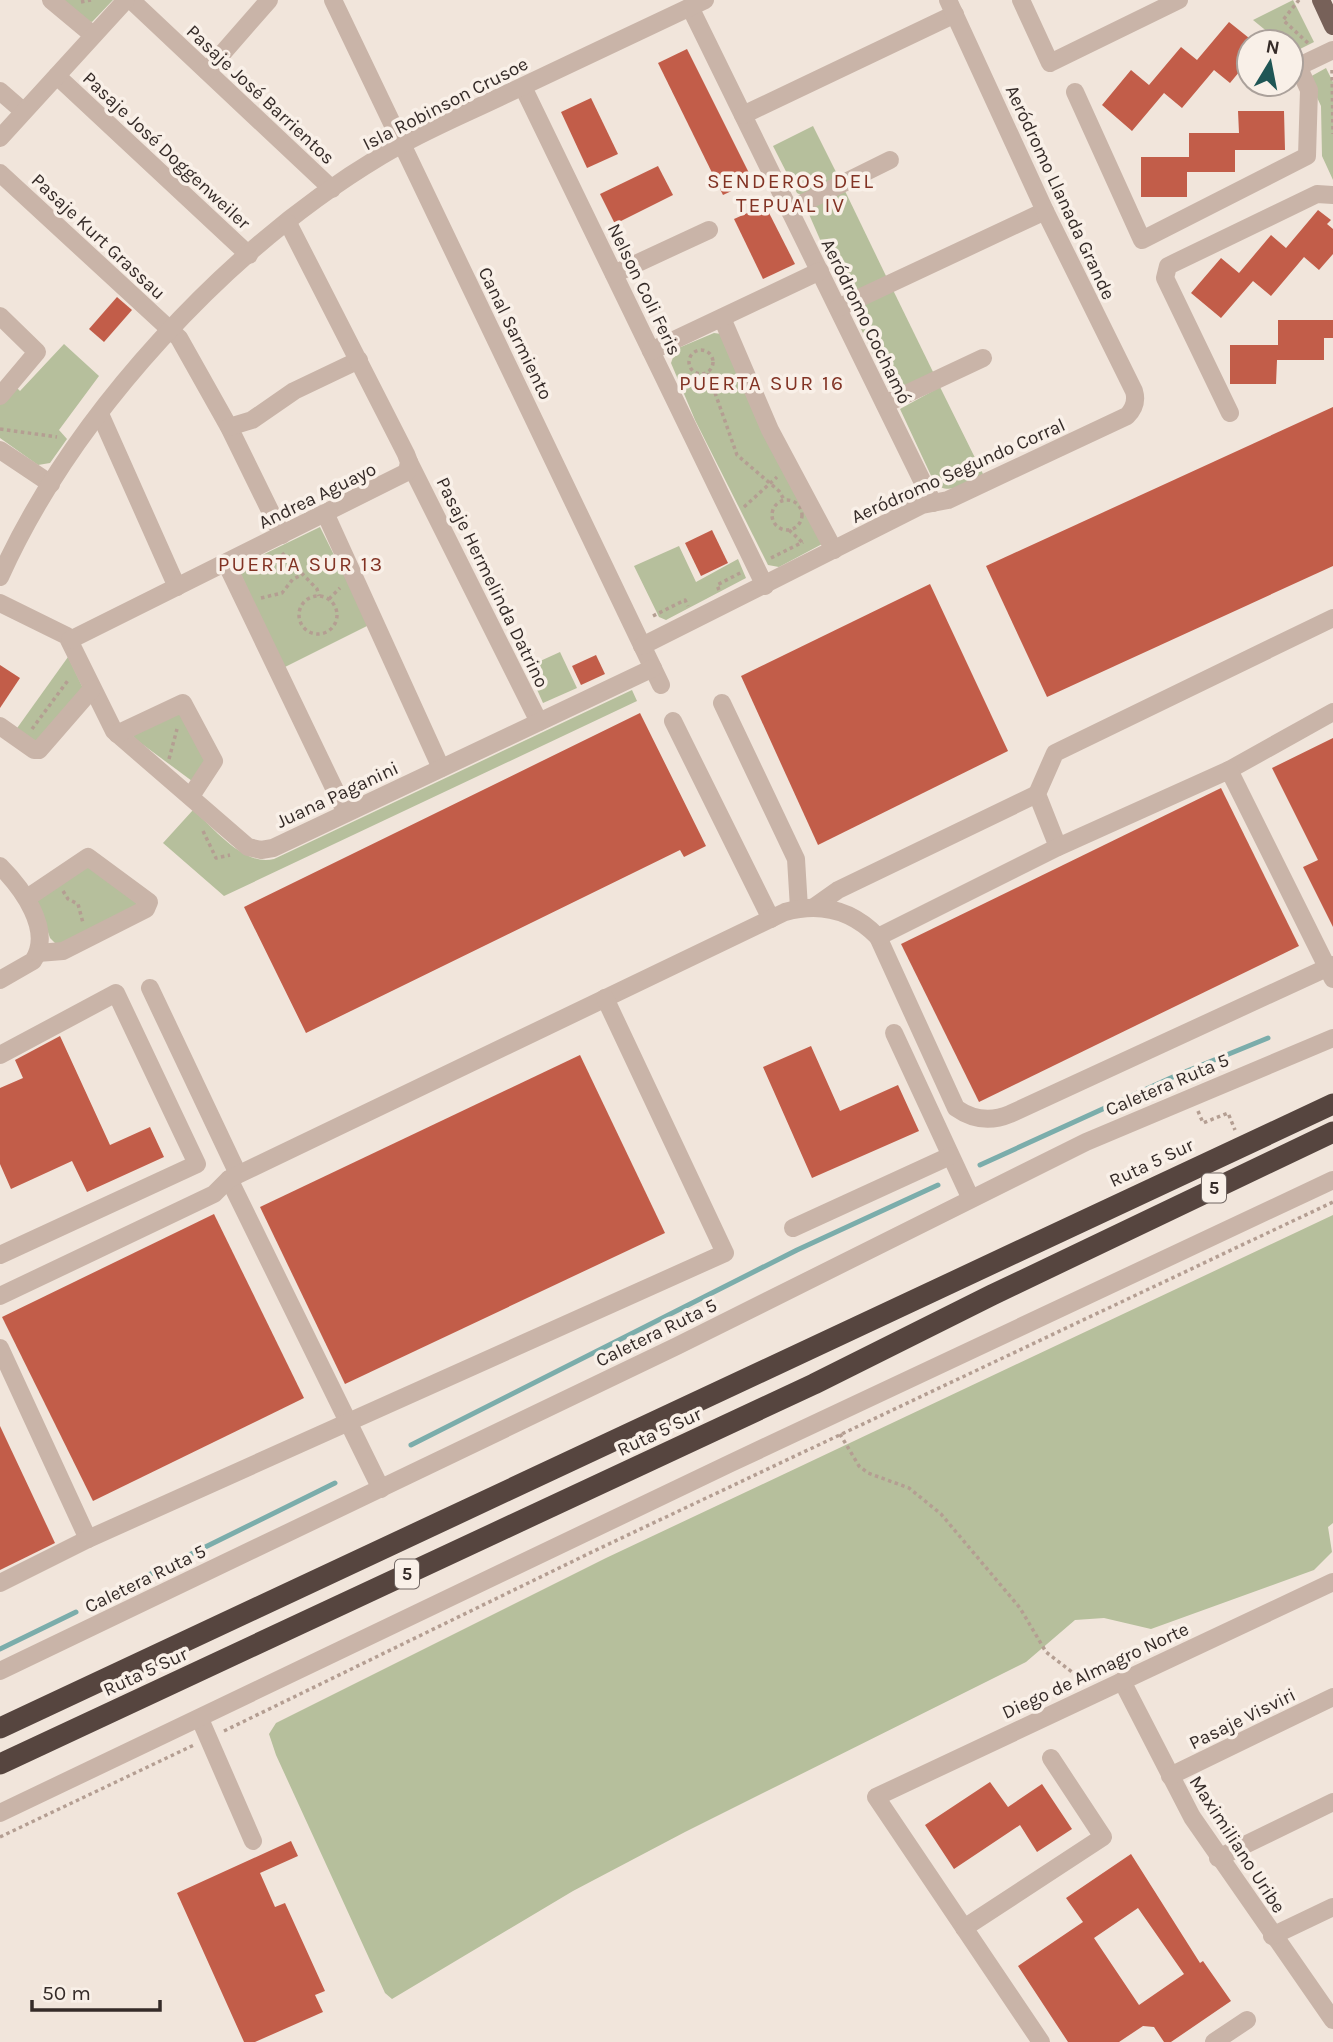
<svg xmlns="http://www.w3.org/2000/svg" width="1333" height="2042" font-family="Karla,sans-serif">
  <rect width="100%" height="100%" fill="#f1e5db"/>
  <g fill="#b6bf9c">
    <path d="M61,0H113L92,22L84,20Z"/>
    <path d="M1293,0L1314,42L1292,53L1291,42H1280L1253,20Z"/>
    <path d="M1326,68L1333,82V180L1322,156L1321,106L1308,78Z"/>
    <path d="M813,126L840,180L803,196L797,193L773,146Z"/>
    <path d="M845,191L887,278L851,294L843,292L808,212L812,205Z"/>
    <path d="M893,290L935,376L897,393L890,391L855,316V308Z"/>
    <path d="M714,333L722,334L824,543L779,567L768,565L695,420L671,363L676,349Z"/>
    <path d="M64,344L99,376L59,430L67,439L50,463L38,465L0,438V404L16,387L20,391Z"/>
    <path d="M940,387L983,474C968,482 948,498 934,482L900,409Z"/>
    <path d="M320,527L369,625L283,668L239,570L246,563Z"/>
    <path d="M679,546L696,582L738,559L746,578L666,620L659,617L634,566Z"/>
    <path d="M560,652L577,688L543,703L527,667Z"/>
    <path d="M68,657L83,688L39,743L15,731Z"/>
    <path d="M632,690L637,701L224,896L163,843L193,810C214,828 244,867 274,859Z"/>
    <path d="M177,710L208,758L192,781L134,738L133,734Z"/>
    <path d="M87,862L136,898L137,906L58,946L50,938L37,900Z"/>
    <path d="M1333,1215V1523L1328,1527L1332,1552L1314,1570L1151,1629L1104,1618L1075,1620L1026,1662L685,1832L573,1891L392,1999L385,1993L276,1755L269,1734L276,1723L606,1558Z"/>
  </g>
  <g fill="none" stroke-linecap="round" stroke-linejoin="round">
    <g stroke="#7badab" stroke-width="5">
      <path d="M980,1165L1175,1076L1268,1038"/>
      <path d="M411,1445L797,1250L938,1185"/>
      <path d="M108,1595L335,1483"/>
      <path d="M0,1649L76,1612"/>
    </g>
  </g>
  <g fill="#c25d49" fill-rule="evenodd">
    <path d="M1229,22L1249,38V60L1230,83L1214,70L1182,108L1164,93L1132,131L1102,105L1131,70L1149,85L1181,47L1197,60Z"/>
    <path d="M687,49L753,181L723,195L658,63Z"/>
    <path d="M591,98L618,154L587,168L561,112Z"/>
    <path d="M1238,111H1284L1285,150H1235V172H1187V197H1141V157H1189V133H1239Z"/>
    <path d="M658,166L673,195L615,224L600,194Z"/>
    <path d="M765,205L795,264L763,279L734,219Z"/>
    <path d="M1318,210L1331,220L1327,224L1333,229V254L1319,270L1304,257L1271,296L1253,281L1221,318L1191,293L1221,258L1239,273L1271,235L1286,248Z"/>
    <path d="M117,297L132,310L104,342L89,329Z"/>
    <path d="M1278,320H1333V338H1324V360H1277L1276,384H1230V345H1278Z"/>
    <path d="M1333,407V566L1047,697L986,566Z"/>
    <path d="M712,530L728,563L701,576L685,543Z"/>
    <path d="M930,584L1008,751L818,845L741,676Z"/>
    <path d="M596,655L605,674L581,685L572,666Z"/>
    <path d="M0,665L20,678L0,708Z"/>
    <path d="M640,713L706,846L684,857L680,850L306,1033L244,907Z"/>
    <path d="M1333,738V927L1303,867L1318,860L1272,768Z"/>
    <path d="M1221,788L1299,946L979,1102L901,944Z"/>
    <path d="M60,1036L110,1145L150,1127L164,1157L87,1192L72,1161L11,1189L0,1164V1088L23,1078L15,1060Z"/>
    <path d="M811,1046L840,1111L898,1085L919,1131L812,1178L763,1067Z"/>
    <path d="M580,1055L665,1233L345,1384L260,1207Z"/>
    <path d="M214,1214L304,1398L93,1501L2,1317Z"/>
    <path d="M0,1426L55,1543L0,1570Z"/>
    <path d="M990,1782L1008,1807L1042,1784L1072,1829L1037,1852L1020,1825L954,1869L925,1825Z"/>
    <path d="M291,1841L298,1856L260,1873L275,1907L285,1903L325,1991L315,1995L323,2012L255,2042H244L177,1893Z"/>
    <path d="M1131,1854L1200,1963L1203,1961L1231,2001L1171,2042H1164L1154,2027L1143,2026L1119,2042H1068L1018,1966L1083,1922L1066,1898ZM1138,1908L1184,1974L1139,2005L1094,1938Z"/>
  </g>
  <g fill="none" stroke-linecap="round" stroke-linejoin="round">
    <g stroke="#b49e92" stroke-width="3.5" stroke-dasharray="3.5 3.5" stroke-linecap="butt">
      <path d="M1299,0L1283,20L1309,44"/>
      <path d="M81,2L91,0"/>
      <path d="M1332,70L1333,134"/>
      <circle cx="701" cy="362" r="12"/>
      <path d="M708,373L737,455L779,491L785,501"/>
      <path d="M0,429L57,437"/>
      <circle cx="787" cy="515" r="15"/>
      <path d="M744,507L777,477"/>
      <path d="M789,530L803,543"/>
      <path d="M282,553L317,589L319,596"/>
      <path d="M771,558L803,542"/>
      <path d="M719,590L717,585L742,572"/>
      <circle cx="318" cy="615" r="19"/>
      <path d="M261,598L282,593L293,579L302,575"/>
      <path d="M329,599L340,588"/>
      <path d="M653,616L685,600L688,606"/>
      <path d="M32,729L69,679"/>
      <path d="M169,759L177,729"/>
      <path d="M203,831L216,858L230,855"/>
      <path d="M63,891L68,899L78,904L83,923"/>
      <path d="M1198,1111L1203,1123L1228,1113L1235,1130"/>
      <path d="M840,1434L859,1466L868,1473L909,1488L941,1514L1020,1608L1046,1652L1072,1672L1090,1677"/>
      <path d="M224,1731L594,1551L1333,1202"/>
      <path d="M0,1837L194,1745"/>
    </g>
    <g stroke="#c9b4a8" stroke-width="18">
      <path d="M51,0L93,35"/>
      <path d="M131,0L332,189"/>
      <path d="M333,0L661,685"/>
      <path d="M1021,0L1050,63L1179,0"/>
      <path d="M690,7L933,503"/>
      <path d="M1291,70L1333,50"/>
      <path d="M207,71L269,0"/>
      <path d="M57,76L249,255"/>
      <path d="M523,87L765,586"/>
      <path d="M0,91L23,111"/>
      <path d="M1075,92L1142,240L1307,156L1309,90L1298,66"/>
      <path d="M743,115L955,14"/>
      <path d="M0,138L126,0"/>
      <path d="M0,173L179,338L229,427L282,535"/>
      <path d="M789,210L890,160"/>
      <path d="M614,274L709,230"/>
      <path d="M838,308L1045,211"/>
      <path d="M0,316L37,352L0,396"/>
      <path d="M722,318L770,430L834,550"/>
      <path d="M651,351L820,271"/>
      <path d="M885,404L983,358"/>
      <path d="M1230,413L1165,278L1168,266L1317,194L1333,195"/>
      <path d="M100,414L177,587"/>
      <path d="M229,427L252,420L294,391L359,360"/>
      <path d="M0,450L51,484"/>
      <path d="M409,462L539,722"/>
      <path d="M326,515L441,768"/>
      <path d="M226,563L346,813"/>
      <path d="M0,577C74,413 228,248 381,156C419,133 460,116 500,97C568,65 637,32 705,0"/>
      <path d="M0,603L67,636L114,731L248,847L261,850L273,848L653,668"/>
      <path d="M70,640L407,472L409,462L406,454L288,223"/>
      <path d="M642,646L922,505L948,500L1127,416C1134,409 1137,401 1134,391L1045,211L948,0"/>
      <path d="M722,703L796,859L799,908"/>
      <path d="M673,721L771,919"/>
      <path d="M0,726L34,750H39L92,689"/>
      <path d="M117,734L183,703L214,761L191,796"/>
      <path d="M1229,770L1333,712"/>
      <path d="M1058,847L1037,794L1055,753L1333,618"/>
      <path d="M0,866C21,887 54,930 33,961L0,980"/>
      <path d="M27,898L88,857L149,902L146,909L63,951L38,953"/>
      <path d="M814,907L838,890L1037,794"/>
      <path d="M878,937L956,1108C973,1120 991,1122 1010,1114L1333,965"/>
      <path d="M150,988L238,1174"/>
      <path d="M894,1033L970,1197"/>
      <path d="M0,1055L116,993L197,1164L0,1255"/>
      <path d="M229,1179L381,1489"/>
      <path d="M793,1228L950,1156"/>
      <path d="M0,1296L214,1194L229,1179L785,912C821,902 852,910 878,937L1058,847L1229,770L1333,979"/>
      <path d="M0,1348L88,1539"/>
      <path d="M0,1583L88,1539L725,1253L605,998"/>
      <path d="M0,1671L677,1346L1086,1142L1333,1038"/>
      <path d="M1122,1681L1192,1817L1333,2020"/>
      <path d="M200,1719L253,1841"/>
      <path d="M1170,1776L1333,1697"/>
      <path d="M0,1813L731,1463L1333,1180"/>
      <path d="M1218,1858L1333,1802"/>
      <path d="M964,1928L1103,1837L1051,1758"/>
      <path d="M1272,1936L1333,1907"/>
      <path d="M1041,2042L876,1797L1333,1582"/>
      <path d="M1214,2042L1247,2020"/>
    </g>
    <path stroke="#776159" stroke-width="18" d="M1321,0L1333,26"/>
    <g stroke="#56453f" stroke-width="21">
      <path d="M0,1728L1333,1104"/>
      <path d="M0,1764L814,1384L992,1295L1333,1132"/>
    </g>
  </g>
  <g text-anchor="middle" stroke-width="7" stroke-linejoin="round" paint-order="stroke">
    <g fill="#f9f0e8" stroke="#706662" stroke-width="2">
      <rect x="1202" y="1173.5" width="24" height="29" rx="5"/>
      <rect x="395" y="1559.5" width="24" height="29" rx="5"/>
    </g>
    <g font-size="18" font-weight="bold" fill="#352b28">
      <text x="1214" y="1194">5</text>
      <text x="407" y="1580">5</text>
    </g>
    <g font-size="19" fill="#352b28" stroke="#f9f0e8">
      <text transform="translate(261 94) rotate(43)" y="7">Pasaje José Barrientos</text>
      <text transform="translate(445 103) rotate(-27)" y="7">Isla Robinson Crusoe</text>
      <text transform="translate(167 150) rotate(43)" y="7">Pasaje José Doggenweiler</text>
      <text transform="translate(1061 192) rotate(65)" y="7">Aeródromo Llanada Grande</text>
      <text transform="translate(99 236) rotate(43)" y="7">Pasaje Kurt Grassau</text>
      <text transform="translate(645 289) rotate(64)" y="7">Nelson Coli Feris</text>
      <text transform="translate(867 321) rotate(64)" y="7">Aeródromo Cochamó</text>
      <text transform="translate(516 333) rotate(64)" y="7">Canal Sarmiento</text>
      <text transform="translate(958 470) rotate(-24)" y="7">Aeródromo Segundo Corral</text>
      <text transform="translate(317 495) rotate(-26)" y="7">Andrea Aguayo</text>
      <text transform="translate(493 582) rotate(64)" y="7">Pasaje Hermelinda Datrino</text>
      <text transform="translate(337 794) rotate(-25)" y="7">Juana Paganini</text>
      <text transform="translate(1167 1084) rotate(-23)" y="7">Caletera Ruta 5</text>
      <text transform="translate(1151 1162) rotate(-25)" y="7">Ruta 5 Sur</text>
      <text transform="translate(656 1332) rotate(-26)" y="7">Caletera Ruta 5</text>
      <text transform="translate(659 1431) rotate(-25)" y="7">Ruta 5 Sur</text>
      <text transform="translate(145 1578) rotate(-26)" y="7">Caletera Ruta 5</text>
      <text transform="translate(1095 1670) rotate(-25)" y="7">Diego de Almagro Norte</text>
      <text transform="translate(145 1671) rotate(-25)" y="7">Ruta 5 Sur</text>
      <text transform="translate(1242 1718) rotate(-26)" y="7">Pasaje Visviri</text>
      <text transform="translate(1238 1844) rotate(57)" y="7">Maximiliano Uribe</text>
    </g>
    <g font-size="21" letter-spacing="2" fill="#823324" stroke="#f9f0e8">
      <text x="791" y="188">SENDEROS DEL<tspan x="791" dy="24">TEPUAL IV</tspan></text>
      <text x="762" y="390">PUERTA SUR 16</text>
      <text x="301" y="571">PUERTA SUR 13</text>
    </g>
  </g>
  <g transform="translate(1270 63) rotate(10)"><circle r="33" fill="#f9f0e8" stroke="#aba19b" stroke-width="2"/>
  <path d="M0-5L12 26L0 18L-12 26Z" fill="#1f5655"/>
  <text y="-10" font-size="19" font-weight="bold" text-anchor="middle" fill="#352b28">N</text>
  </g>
  <path d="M32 2000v10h128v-10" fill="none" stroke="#352b28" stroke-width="3.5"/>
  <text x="42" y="2000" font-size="21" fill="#352b28" stroke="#f9f0e8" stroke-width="5" paint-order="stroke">50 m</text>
</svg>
